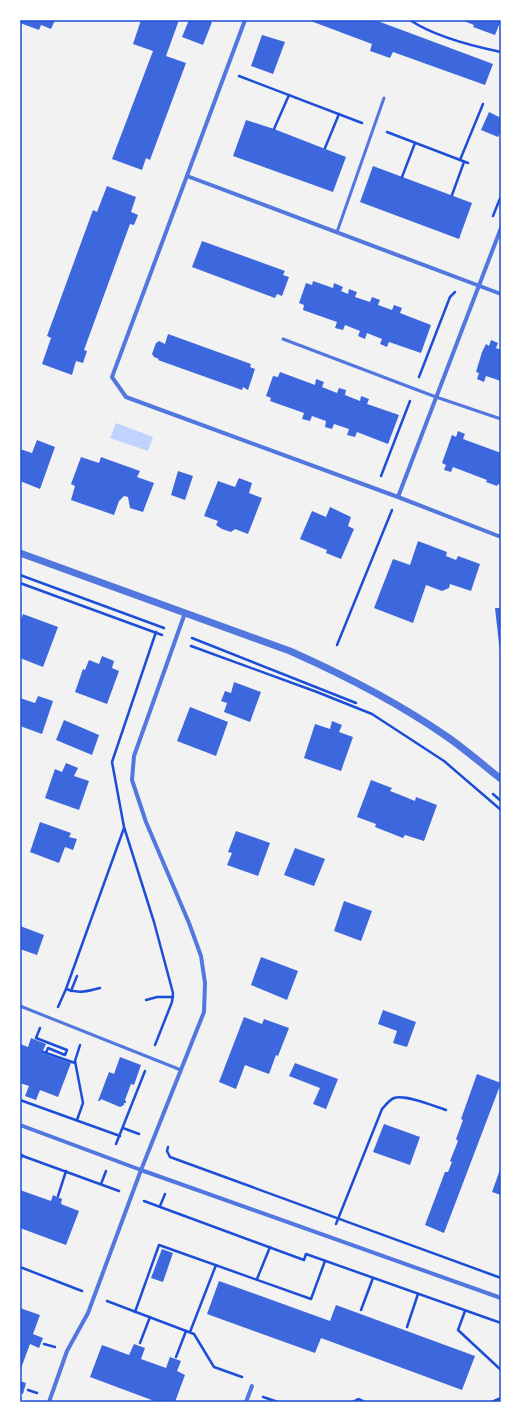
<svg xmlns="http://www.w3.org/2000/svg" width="521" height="1422" font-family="'DM Sans',sans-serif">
  <rect width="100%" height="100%" fill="#f2f2f2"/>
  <path fill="#bfd3fe" d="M116,423L153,437L148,451L110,438Z"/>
  <g fill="#3d67dc">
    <path d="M20,20H55L51,29L41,25L39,30L20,23Z"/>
    <path d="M141,20H179L166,56L186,63L150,160L146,158L142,170L112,159L153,51L133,44Z"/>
    <path d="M189,20H208L212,22L203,45L182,37Z"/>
    <path d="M308,20H375L493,64L485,85L393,52L390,58L370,51L372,44Z"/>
    <path d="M461,20H501L495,35L473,27L474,25Z"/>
    <path d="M262,35L285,42L273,74L251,66Z"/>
    <path d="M489,112L501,118V131L498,137L481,130Z"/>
    <path d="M246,120L274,129L346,157L333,192L233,156Z"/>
    <path d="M373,166L472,203L459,239L360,202Z"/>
    <path d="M107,186L136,197L131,212L138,215L134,225L130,224L84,350L87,351L83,363L76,361L72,375L42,364L51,338L47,336L93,210L97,212Z"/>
    <path d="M202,241L285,271L283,275L289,277L282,296L277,294L275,298L192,267Z"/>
    <path d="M313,281L333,288L334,283L343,287L341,291L348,294L349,289L357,292L355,297L370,302L372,297L380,300L378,305L392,310L394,305L402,308L400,313L431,325L421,353L389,342L387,347L380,344L382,339L367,333L365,339L358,336L360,331L345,325L343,330L335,328L337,322L303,310L304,305L299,303L306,283L312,285Z"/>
    <path d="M168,334L251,364L250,367L255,369L248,390L243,387L242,390L158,360L159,359L154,357L152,354L156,343L159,341L165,344Z"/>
    <path d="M491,340L498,343L496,348L501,350V381L486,376L484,382L477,379L479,373L476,372L482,352L486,344L489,346Z"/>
    <path d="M280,372L315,385L316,379L324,382L322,387L337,393L339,388L346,390L345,395L360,401L361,396L369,399L367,404L399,415L388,444L357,432L355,437L347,435L349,429L334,424L332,429L325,427L326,421L312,416L310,421L302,419L304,413L270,401L271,398L266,396L273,376L278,377Z"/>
    <path d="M458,431L465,434L463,439L501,453V485L498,484L497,486L486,482L487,480L453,467L451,472L444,470L446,465L442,463L446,452L452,435L456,437Z"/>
    <path d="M37,440L55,447L40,489L20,481V449L32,453Z"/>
    <path d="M81,457L99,463L101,457L109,460L140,471L137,477L154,483L143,512L130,508L128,497L124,496L119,501L114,515L71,500L75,486L71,484Z"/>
    <path d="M178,471L193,476L185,500L171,495Z"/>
    <path d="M239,478L252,483L249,493L262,498L248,534L235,529L231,532L222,529L216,525L218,521L204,516L218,481L235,487Z"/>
    <path d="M330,507L351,517L348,526L354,529L341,559L326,553L327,550L300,539L312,511L326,517Z"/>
    <path d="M418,541L447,552L446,556L456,560L458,556L480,564L471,591L450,584L449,588L442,591L426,585L413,623L374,608L393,559L410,565Z"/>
    <path d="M495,608H501V653H500Z"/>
    <path d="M23,614L58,627L43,667L20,658V623Z"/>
    <path d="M102,656L114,661L112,668L119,671L107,704L75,692L83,669L85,670L89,660L99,664Z"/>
    <path d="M234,682L261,692L250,722L224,712L227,703L221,701L225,691L231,693Z"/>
    <path d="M38,696L53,701L42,734L20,726V698L35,703Z"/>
    <path d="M190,707L228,722L216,756L177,741Z"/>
    <path d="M64,720L99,735L92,755L56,740Z"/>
    <path d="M332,721L342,725L339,732L353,737L341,771L304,758L315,724L330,729Z"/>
    <path d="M66,763L78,768L74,776L89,781L79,810L45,798L55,769L62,772Z"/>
    <path d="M371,780L392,788L390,791L403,796L415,801L416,797L437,805L424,841L405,835L403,838L375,827L376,824L357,817Z"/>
    <path d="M40,822L71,833L69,837L77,839L73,850L65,847L59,863L30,852Z"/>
    <path d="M236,831L270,843L258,876L227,865L232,853L228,852Z"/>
    <path d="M295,848L325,859L314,886L284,875Z"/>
    <path d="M344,901L372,911L361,941L334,931Z"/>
    <path d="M20,926L44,935L37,955L20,949Z"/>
    <path d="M261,957L298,971L287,1000L251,985Z"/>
    <path d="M383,1010L416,1022L407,1047L393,1043L397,1031L378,1024Z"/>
    <path d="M244,1017L262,1024L264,1019L289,1028L278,1056L276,1055L269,1074L245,1065L236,1089L219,1082Z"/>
    <path d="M31,1038L46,1044L42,1053L71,1063L58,1097L40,1090L36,1100L25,1096L29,1086L20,1083V1044L28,1047Z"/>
    <path d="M120,1057L141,1065L134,1085L131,1084L125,1100L126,1101V1103H124V1105L120,1107L101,1099L100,1101H98L109,1072L114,1074Z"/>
    <path d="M295,1063L338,1079L326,1109L313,1104L320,1088L289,1076Z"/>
    <path d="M477,1074L501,1083L444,1233L425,1225L445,1172H448L452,1162L450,1161L458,1141L456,1139L463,1120L461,1119Z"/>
    <path d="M384,1124L420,1137L410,1165L373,1152Z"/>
    <path d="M501,1167V1195L492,1192Z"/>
    <path d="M20,1190L51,1201L53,1195L62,1199L61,1204L79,1211L66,1245L20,1228Z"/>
    <path d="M162,1249L173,1253L163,1282L151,1278Z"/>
    <path d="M219,1281L330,1321L336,1305L475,1356L462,1390L321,1338L315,1353L207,1314Z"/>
    <path d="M20,1308L40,1315L33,1334L43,1338L39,1348L30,1344L20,1371Z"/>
    <path d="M134,1344L145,1348L141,1359L166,1368L170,1357L181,1361L177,1371L185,1375L175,1402H157L90,1377L102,1345L129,1355Z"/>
    <path d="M20,1381L26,1383L23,1394L20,1393Z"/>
  </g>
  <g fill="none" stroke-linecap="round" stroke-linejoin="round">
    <g stroke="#1d4ed8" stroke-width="2.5">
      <path d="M410,20C435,37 472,46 501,52"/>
      <path d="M239,76L362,123"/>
      <path d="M274,129L289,95"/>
      <path d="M387,132L468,163"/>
      <path d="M325,148L339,114"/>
      <path d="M460,160L483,104"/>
      <path d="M402,177L415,143"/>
      <path d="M452,195L464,162"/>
      <path d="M493,216L501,196"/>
      <path d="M419,377L450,297L455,292"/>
      <path d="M381,476L410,401"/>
      <path d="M20,575L164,628"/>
      <path d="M20,583L162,635"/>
      <path d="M192,638L356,703"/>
      <path d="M337,645L392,510"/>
      <path d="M191,646L317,692L372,714L444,761L501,810"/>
      <path d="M493,794L501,801"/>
      <path d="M66,989C78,994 89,991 100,988"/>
      <path d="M71,991L77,976"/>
      <path d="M146,1000L157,997H173"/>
      <path d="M58,1007L66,989L124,828"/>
      <path d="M40,1028L36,1038L67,1050L65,1055L48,1048L46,1053L43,1052"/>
      <path d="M155,1045L172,1002L173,993L154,922L124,827L112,762L156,632"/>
      <path d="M46,1053L75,1063"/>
      <path d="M20,1100L120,1136"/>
      <path d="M77,1120L83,1103L75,1061L80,1045"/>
      <path d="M123,1128L139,1134"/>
      <path d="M116,1144L145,1071"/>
      <path d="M168,1147L167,1151L170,1157L501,1278"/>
      <path d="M20,1155L119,1191"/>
      <path d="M20,1160L22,1155"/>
      <path d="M101,1184L106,1171"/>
      <path d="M58,1196L66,1171"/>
      <path d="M144,1201L304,1260L306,1254L501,1323"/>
      <path d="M160,1206L165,1194"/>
      <path d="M336,1224L382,1109C386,1105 389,1100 394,1098C405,1094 434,1106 446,1110"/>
      <path d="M20,1267L82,1291"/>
      <path d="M257,1279L270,1247"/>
      <path d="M107,1301L194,1334L214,1367L242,1377"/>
      <path d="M361,1310L373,1278"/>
      <path d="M465,1311L458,1330L501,1370"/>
      <path d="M135,1312L159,1245L311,1299L325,1261"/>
      <path d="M407,1327L418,1294"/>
      <path d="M190,1332L216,1265"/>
      <path d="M140,1343L150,1317"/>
      <path d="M44,1344L55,1347"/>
      <path d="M176,1357L186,1331"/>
      <path d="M28,1390L37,1393"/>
      <path d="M263,1397L278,1402"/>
      <path d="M353,1402L358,1399L365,1402"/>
      <path d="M492,1402L501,1398"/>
    </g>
    <g stroke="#5277de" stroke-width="3">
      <path d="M337,232L384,98"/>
      <path d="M283,339L436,397L501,419"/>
      <path d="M20,1006L181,1070"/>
    </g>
    <g stroke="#5277de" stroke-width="4">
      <path d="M245,20L112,377L126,397L398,497L501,537"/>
      <path d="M187,176L501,294"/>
      <path d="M398,497L501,228"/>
      <path d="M185,613L134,756L132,780L146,822L189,923L201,956L205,983L204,1012L141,1170L501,1298"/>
      <path d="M20,1125L141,1170L88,1313L67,1351L49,1402"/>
      <path d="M246,1402L252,1386"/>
    </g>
    <path stroke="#5277de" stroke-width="7" d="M20,553L290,651C344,675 397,702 446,736C465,749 483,765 501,779"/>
  </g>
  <rect width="521" height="1422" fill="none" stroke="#ffffff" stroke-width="42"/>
  <rect x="21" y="21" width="479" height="1380" fill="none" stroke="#1d4ed8" stroke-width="1.5"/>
</svg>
